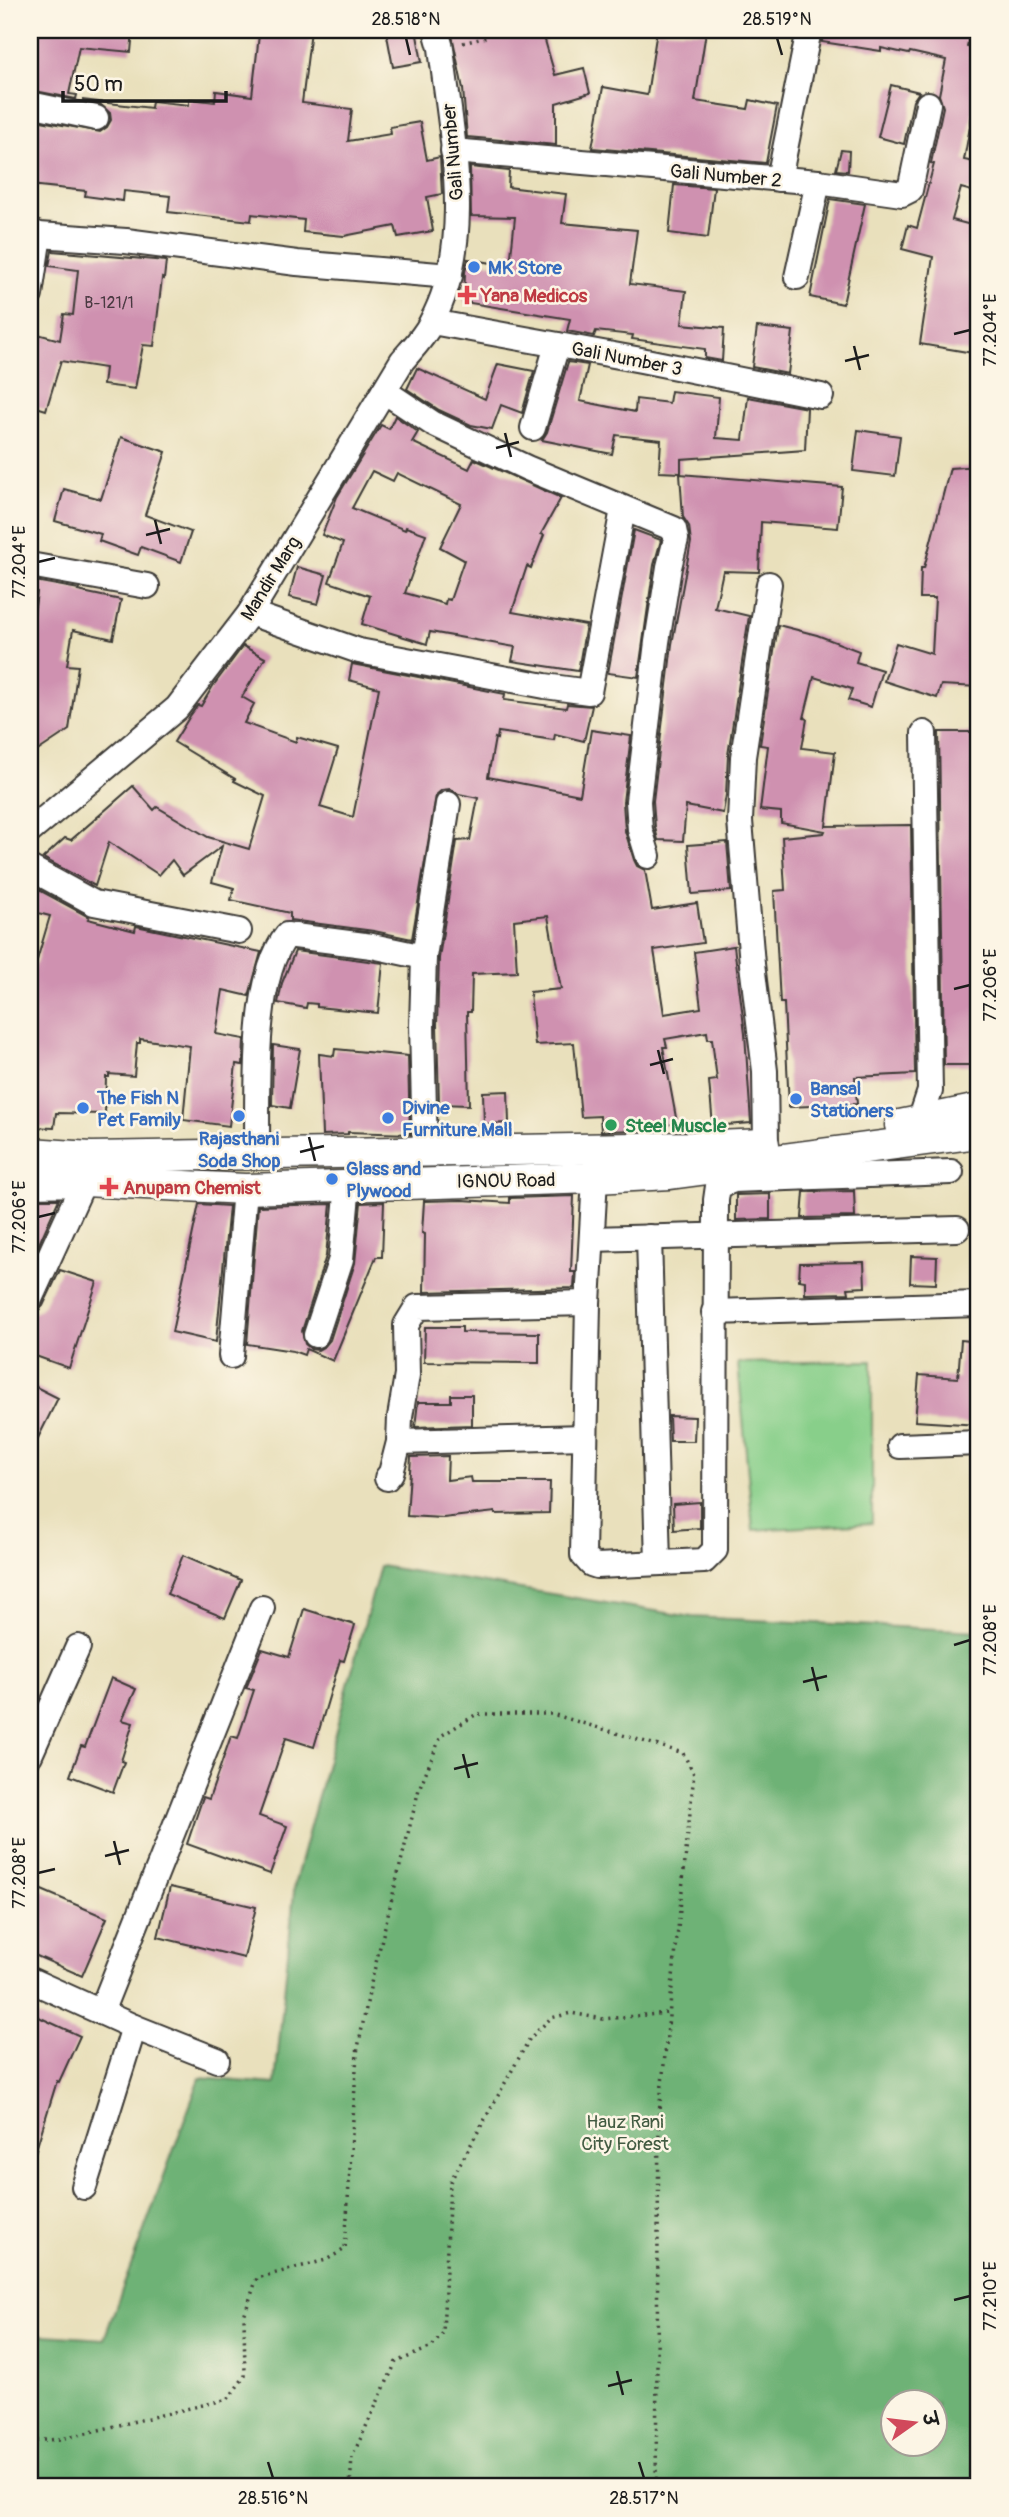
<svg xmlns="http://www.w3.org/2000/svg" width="1009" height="2517" font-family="Pangolin,'Playpen Sans Deva',sans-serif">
  <rect width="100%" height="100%" fill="#fcf5e5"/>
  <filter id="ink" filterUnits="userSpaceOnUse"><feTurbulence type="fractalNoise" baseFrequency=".0143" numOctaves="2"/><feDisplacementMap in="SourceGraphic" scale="14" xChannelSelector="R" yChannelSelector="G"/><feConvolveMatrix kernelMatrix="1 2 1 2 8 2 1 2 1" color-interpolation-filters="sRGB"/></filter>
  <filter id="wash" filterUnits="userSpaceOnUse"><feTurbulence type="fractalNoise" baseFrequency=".00686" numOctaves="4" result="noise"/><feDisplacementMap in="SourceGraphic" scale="28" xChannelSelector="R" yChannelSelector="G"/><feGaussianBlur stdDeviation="1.57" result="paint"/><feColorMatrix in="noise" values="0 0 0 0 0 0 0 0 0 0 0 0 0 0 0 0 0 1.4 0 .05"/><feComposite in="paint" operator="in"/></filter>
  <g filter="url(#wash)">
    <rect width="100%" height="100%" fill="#e9e0bc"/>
    <path fill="#88cf8a" stroke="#527653" stroke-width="2" d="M872,1361V1523L753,1530L738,1363Z"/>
    <path fill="#6eb276" stroke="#456749" stroke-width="2" fill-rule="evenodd" d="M380,1566L692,1617L979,1631V2487H30V2334L104,2339L200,2078L275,2084L295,1882ZM894,2402H936V2444H894Z"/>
    <g id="blocks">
      <g fill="#cf91b0" fill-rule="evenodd">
        <path d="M30,30H133L131,52L79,47L69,94L77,95L76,99L30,90Z"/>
        <path d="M266,30H311L302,103L352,109L348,141L391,134L390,127L420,122L427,160L440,157L442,194L427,197L433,231L398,237L395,226L344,236L303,232L304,220L252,214L251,221L168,212L170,196L124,191L123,201L85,196L86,191L30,185V119L100,132L107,127L111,120L110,113L100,104L82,100L151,108L152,101L189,105V99L215,102L216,91L252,96L259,35L265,36Z"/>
        <path d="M386,30H416L422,62L393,67Z"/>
        <path d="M451,30H542L555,75L584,68L590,93L556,103V145L467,137L463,89Z"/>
        <path d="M657,30L706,32L695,101L748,109L750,100L777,106L766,163L592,148L603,87L647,95Z"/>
        <path d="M823,30H971L967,46L979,48V77L964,160L979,163V193L961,188L952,220L979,227V354L920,344L933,257L902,249L908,225L917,228L934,164L931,163L943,107L939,95L946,60L910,52L909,54L881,48V51L822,42Z"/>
        <path d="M891,85L919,92L913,101L904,144L878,137Z"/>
        <path d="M841,150L849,151L848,171L836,170Z"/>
        <path d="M470,167L509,171L508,187L566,194L562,223L637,230L630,284L686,291L682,324L724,328L722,361L705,358V349L632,339L633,335L596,331L594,336L567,331L570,319L464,302L465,272L468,259L510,266L515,217L471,216Z"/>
        <path d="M674,185L714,188L708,238L669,233Z"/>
        <path d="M830,199L865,204L843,304L810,297Z"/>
        <path d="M52,251L166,261L164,279L162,278L154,346L143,345L135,389L103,385L105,368L61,361L46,410L30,405V381L37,357L30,355V332L60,340L64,314L73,315L78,270L49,266Z"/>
        <path d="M757,327L793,331L788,374L752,367Z"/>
        <path d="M568,362L588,365L580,401L635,412L636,399L669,403L671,391L719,397L716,438L743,440L748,397L807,408L805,450L681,459V473L659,472L661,440L616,435L612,454L542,440L547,432Z"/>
        <path d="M498,364L534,371L522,413L501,405L492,429L471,425L439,410L407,389L417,368L485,399Z"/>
        <path d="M395,416L418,432L412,442L469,469L474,459L561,498L541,534L544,535L531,568L527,566L512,612L586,625L578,671L512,661L515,647L430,632L427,644L362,624L370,596L329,582L343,543L322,535L337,497L381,425L389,429ZM372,471L393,481L397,473L461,504L440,547L464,560L450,600L446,599L445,604L405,593L426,534L406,527L405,530L352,508Z"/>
        <path d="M858,430L900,436L895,476L853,471Z"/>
        <path d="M121,437L166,452L145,515L191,532L181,562L141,547L138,555L99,541L101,534L55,521L64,489L101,499Z"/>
        <path d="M979,466L977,658H979V687L941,685L937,698L884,681L896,643L932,654L935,598H920L921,568H924L950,468Z"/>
        <path d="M680,474L842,487L838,528L761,522L759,572L723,571L715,608L749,616L728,755L726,795L723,813L686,806L683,841L658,840L655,827L653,801L672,644L691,542L689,526L683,517Z"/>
        <path d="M634,530L661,540L654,565L638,677L608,673Z"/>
        <path d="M297,567L326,575L318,604L289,597Z"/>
        <path d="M35,581L79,589L78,591L121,600L113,639L73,630L67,665L78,666L69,730L30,756V646L37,592L33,591Z"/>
        <path d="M778,625L817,635L859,651L856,662L882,670L871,707L848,700L852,689L814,677L804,718L807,719L802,748L835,752L826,826L911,825L915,1074L855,1077L857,1104L789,1107L784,1003H780L774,891L785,890L782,837L824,833L825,831L781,823V812L760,810L768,746L760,745Z"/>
        <path d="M243,646L265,658L242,697L254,704L244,723L296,742L297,737L338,749L320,807L353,817L379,688L349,680L352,664L505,694L504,700L566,708L567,704L592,706L584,741L555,734L554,740L498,732L497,739L495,738L488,777L580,795L591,730L631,736L623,802L625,831L634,860L637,866L645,870L652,910L697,903L703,943L654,950L664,1014L701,1008L694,952L734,946L745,1034L751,1123L713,1126L709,1081L717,1080L712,1039H708L707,1032L665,1039L667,1047H663L677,1123L641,1130L601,1131L600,1116L581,1117L574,1043L535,1045L530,992L561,989L548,916L514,920L517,972L472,974L471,1012H467L469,1105L439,1104L437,1025L439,958L457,841L470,840L478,798L459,794L450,789L442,790L436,795L412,939L374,931L290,920V913L231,900L234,888L212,882L222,846L183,875L172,860L159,875L109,842L95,886L43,858L65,838L71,840L133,786L154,810L157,807L208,837L249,849L265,796L234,781L235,779L174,742L190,716L198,705L201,706L213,686Z"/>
        <path d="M939,732H979V1065H944Z"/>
        <path d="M727,842L731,891L692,894L688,845Z"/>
        <path d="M30,885L89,917L88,919L135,931L136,926L261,952L249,996L223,990L216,1034L244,1039L243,1065L236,1064L229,1126L183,1120L190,1046L140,1039V1043H137L134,1076L109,1074V1077H106L105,1114L56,1113L54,1128L30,1127V984L50,916L30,911Z"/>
        <path d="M295,951L383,963L378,1013L317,1007V1004L307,1003L306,1008L278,1003L282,983Z"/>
        <path d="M273,1045L300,1049L290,1108L272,1105Z"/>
        <path d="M335,1049L408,1056L410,1134L348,1132V1134L322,1135L319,1054L334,1056Z"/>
        <path d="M508,1091L509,1123L484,1124L483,1092Z"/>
        <path d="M854,1191L855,1217L802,1218L804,1192Z"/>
        <path d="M770,1194V1219L736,1220V1195Z"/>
        <path d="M574,1196L571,1272H575L574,1288L424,1292L425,1234L422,1233L424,1201L462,1200L510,1203V1198Z"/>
        <path d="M30,1199H59L30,1264Z"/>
        <path d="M384,1202L382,1257H376L333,1361L306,1349L304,1355L293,1351L247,1344L258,1206L331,1204L326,1256L302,1331L305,1344L311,1349L318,1350L325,1346L330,1340L355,1263L361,1203Z"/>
        <path d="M199,1204L229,1206L216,1342L172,1332Z"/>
        <path d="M911,1256L937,1257L936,1284L910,1283Z"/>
        <path d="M864,1262L865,1287L848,1288L849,1293L805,1294V1281L799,1280L800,1263Z"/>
        <path d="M60,1270L97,1282L69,1368L30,1354V1314L38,1311L43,1306Z"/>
        <path d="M425,1327H462V1332L539,1333V1363L424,1362Z"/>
        <path d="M961,1340L979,1342V1425L915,1421L919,1375L958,1378Z"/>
        <path d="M30,1384L58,1398L30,1454Z"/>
        <path d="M451,1395H472V1425L415,1427L418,1402H451Z"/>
        <path d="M669,1416L695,1417L694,1441H670Z"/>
        <path d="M448,1456L447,1480L471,1477L472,1482H550L549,1513L495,1514V1512L443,1518L407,1516L411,1457Z"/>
        <path d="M700,1502V1528L674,1530L673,1504Z"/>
        <path d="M183,1555L241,1580L225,1618L167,1594Z"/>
        <path d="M304,1609L355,1625L344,1661L340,1660L314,1747L286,1738L259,1816L287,1826L270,1874L187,1844L203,1797L209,1799L231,1736L238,1738L254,1690L246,1688L262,1649L289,1657Z"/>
        <path d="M111,1678L136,1689L122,1720L133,1723L121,1761L124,1762L113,1792L70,1776L81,1746L85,1747Z"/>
        <path d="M30,1885L107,1918L82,1976L30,1953Z"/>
        <path d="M170,1887L256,1907L244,1958L158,1937Z"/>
        <path d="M30,2013L80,2036L59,2082L57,2081L34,2156L30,2155Z"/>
      </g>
    </g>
  </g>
  <g filter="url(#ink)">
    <use href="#blocks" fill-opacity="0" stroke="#3b3934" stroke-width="2"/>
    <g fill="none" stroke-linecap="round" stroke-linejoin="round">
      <g stroke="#3b3934" stroke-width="28">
        <g id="minor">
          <path d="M30,104L96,118"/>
          <path d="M453,151L818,182L902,194L910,190L928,104"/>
          <path d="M779,179L809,30"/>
          <path d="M30,231L39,235L126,241L297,263L450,276"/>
          <path d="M797,277L818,182"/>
          <path d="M30,295L39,235"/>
          <path d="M432,322L641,360L821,396"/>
          <path d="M384,391L432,423L527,468L674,529L676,539L669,567L657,642L638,801L640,830L648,856"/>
          <path d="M533,428L557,345"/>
          <path d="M30,565L147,586"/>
          <path d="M250,613L359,651L545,686L589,692L623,509"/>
          <path d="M30,831L177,708L250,613L402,361C412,349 424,337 431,323C476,241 451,136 441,48L436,30"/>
          <path d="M30,868L94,903L239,931"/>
          <path d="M920,1121L930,1091L924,733"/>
          <path d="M766,1144L765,1071L752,964L740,821L743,757L769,584"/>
          <path d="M425,1152L422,1025L424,957L448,804"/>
          <path d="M257,1153C258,1096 251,979 287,935L372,946L424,957"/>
          <path d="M596,1160L588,1303L583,1555L591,1564L597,1566L704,1561L715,1550L716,1200L718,1186L734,1180L951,1172"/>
          <path d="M649,1237L658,1563"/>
          <path d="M592,1239L957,1229"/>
          <path d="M30,1299L84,1181"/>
          <path d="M714,1312L979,1304"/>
          <path d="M316,1335L341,1259L348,1184"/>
          <path d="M231,1356L245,1189"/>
          <path d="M399,1442L585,1437"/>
          <path d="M900,1446L979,1443"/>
          <path d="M387,1478L391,1473L399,1442L400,1417L407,1375L406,1325L417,1307L588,1303"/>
          <path d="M30,1755L78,1647"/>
          <path d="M30,1980L134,2027L217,2060"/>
          <path d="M101,2012L262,1608"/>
          <path d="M84,2187L134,2027"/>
        </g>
      </g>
      <g stroke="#3b3934" stroke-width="33">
        <g id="tertiary">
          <path d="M900,1125L979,1109"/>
          <path d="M30,1153L91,1157L692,1147L764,1144"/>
          <path d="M30,1182L84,1181L245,1189L596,1178L670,1174L979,1133"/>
        </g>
      </g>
      <g stroke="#3b3934" stroke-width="3.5" stroke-dasharray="2 5" stroke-linecap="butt">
        <path d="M463,43L487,37"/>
        <path d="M30,2441L61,2439L228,2399L245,2376L244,2316L257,2278L326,2260L345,2249L357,2053L371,1983L419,1789L441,1736L477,1714H552L683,1753L694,1774L659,2113L656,2487"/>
        <path d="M350,2487L352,2457L396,2362L432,2347L443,2333L450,2182L530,2038L551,2018L571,2013L603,2019L668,2013"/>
      </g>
      <use href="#minor" stroke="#fff" stroke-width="24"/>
      <use href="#tertiary" stroke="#fff" stroke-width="30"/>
    </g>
  </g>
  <path fill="none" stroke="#1c1c1c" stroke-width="2.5" d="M406,38L410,55M777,38L782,55M954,334L970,330M854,346L860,370M845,361L869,355M505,433L511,457M496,448L519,442M155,520L161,544M146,535L170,529M38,562L55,558M954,989L970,985M658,1050L664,1074M650,1065L673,1059M309,1137L315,1161M300,1152L324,1146M38,1217L55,1213M954,1645L970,1640M812,1667L818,1691M803,1682L827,1676M463,1754L469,1778M454,1769L478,1763M114,1841L120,1865M105,1856L129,1850M38,1873L55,1869M954,2300L970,2296M617,2371L623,2395M608,2386L632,2380M268,2462L273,2478M639,2462L644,2478"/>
  <g fill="#3f7fe0" stroke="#fcf5e5" stroke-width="2.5">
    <circle cx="474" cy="267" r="7"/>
    <circle cx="796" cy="1099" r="7"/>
    <circle cx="83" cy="1108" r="7"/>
    <circle cx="239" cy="1116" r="7"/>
    <circle cx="388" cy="1118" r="7"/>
    <circle cx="332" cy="1179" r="7"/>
  </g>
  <g fill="#e0444e" stroke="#fcf5e5" stroke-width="2.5">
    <path d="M463.5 284.5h7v7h7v7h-7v7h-7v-7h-7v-7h7z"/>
    <path d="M105.5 1176.5h7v7h7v7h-7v7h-7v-7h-7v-7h7z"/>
  </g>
  <circle fill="#2e9e5b" stroke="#fcf5e5" stroke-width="2.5" cx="611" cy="1125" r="7"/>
  <g text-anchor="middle" stroke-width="5" stroke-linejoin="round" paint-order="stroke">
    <g font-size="16" fill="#493941">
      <text x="109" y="308">B-121/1</text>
    </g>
    <g font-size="19" fill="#1c1c1c" stroke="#fcf5e5">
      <text transform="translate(452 152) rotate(-95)" y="7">Gali Number</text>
      <text transform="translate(726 175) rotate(5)" y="7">Gali Number 2</text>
      <text transform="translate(627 358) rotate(11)" y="7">Gali Number 3</text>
      <text transform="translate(270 578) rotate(-58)" y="7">Mandir Marg</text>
      <text transform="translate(506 1180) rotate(-1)" y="7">IGNOU Road</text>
    </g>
    <g font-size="19" font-weight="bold" fill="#366cbe" stroke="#fcf5e5" text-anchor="start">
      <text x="488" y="274">MK Store</text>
      <text x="810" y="1095">Bansal<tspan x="810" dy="22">Stationers</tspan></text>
      <text x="97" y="1104">The Fish N<tspan x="97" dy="22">Pet Family</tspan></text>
      <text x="402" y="1114">Divine<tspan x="402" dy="22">Furniture Mall</tspan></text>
      <text x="239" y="1145" text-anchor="middle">Rajasthani<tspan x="239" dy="22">Soda Shop</tspan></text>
      <text x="346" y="1175">Glass and<tspan x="346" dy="22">Plywood</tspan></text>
    </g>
    <g font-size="19" font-weight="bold" fill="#be3a42" stroke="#fcf5e5" text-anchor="start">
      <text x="481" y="302">Yana Medicos</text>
      <text x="123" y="1194">Anupam Chemist</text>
    </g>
    <g font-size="19" font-weight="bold" fill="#27864d" stroke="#fcf5e5" text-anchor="start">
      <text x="625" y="1132">Steel Muscle</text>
    </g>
    <g font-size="19" fill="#425b42" stroke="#fcf5e5">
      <text x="625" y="2128">Hauz Rani<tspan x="625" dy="22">City Forest</tspan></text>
    </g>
  </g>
  <rect width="1009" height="2517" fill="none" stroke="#fcf5e5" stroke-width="77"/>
  <g transform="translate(914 2423) rotate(76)"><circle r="33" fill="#fcf5e5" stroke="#a29e95" stroke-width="2"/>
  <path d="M0-5L12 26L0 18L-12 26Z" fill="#d1495b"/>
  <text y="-10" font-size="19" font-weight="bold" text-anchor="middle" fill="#1c1c1c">उ</text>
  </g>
  <path d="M63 91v10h163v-10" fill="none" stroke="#1c1c1c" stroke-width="3.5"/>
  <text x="74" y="91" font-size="21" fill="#1c1c1c" stroke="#fcf5e5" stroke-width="5" paint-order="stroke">50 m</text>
  <rect x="38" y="38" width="932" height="2440" fill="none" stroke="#1c1c1c" stroke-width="2.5"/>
  <g font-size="18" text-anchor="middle" fill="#1c1c1c">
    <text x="406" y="25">28.518°N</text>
    <text x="777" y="25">28.519°N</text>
    <text transform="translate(990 330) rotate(-90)" y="6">77.204°E</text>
    <text transform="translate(19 562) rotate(-90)" y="6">77.204°E</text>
    <text transform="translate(990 985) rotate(-90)" y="6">77.206°E</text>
    <text transform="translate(19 1217) rotate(-90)" y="6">77.206°E</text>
    <text transform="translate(990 1640) rotate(-90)" y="6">77.208°E</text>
    <text transform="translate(19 1873) rotate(-90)" y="6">77.208°E</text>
    <text transform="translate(990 2296) rotate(-90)" y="6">77.210°E</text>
    <text x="273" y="2504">28.516°N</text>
    <text x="644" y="2504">28.517°N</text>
  </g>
</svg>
